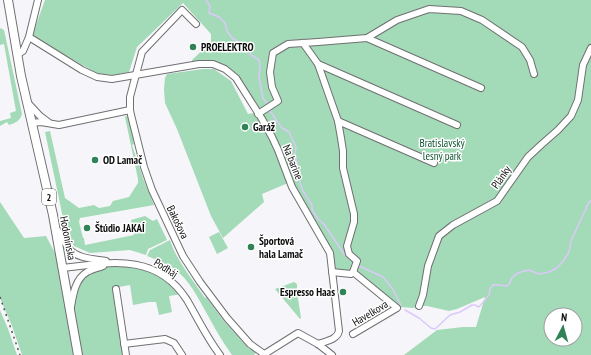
<svg xmlns="http://www.w3.org/2000/svg" width="591" height="355" font-family="'PT Sans Narrow',sans-serif">
  <rect width="100%" height="100%" fill="#f6f5f9"/>
  <g fill="#a3dab7" fill-rule="evenodd">
    <path d="M45,0H591V355H404L437,330L463,327H476L485,297L457,309L449,311L427,306H419L413,308L400,307L397,308L353,272H332L330,253L292,187L281,149L229,68L192,62V60L211,42V34L183,3L137,47L129,72L114,75L98,74L32,36ZM551,315H575V339H551Z"/>
    <path d="M0,28L4,30L22,114C20,121 15,123 9,125L7,122L0,126V121L11,118L10,113L16,111L4,44L0,45Z"/>
    <path d="M203,69H214L231,81L248,114L254,113L271,142L288,183L262,194L264,202L223,238L211,216L177,129L165,103L164,89L165,78L167,74Z"/>
    <path d="M126,116L129,117L134,144L132,145L143,178L154,205L80,218L79,222L83,238H84L85,245L134,235L131,220L145,216L153,221L157,219L167,240L148,249L146,255L130,250L90,253L74,246L67,237L45,132L50,131L65,198L79,208L94,205L99,208L110,206L113,201L129,197L138,183V179L125,117Z"/>
    <path d="M0,202L24,238L46,236L63,268L72,300L83,275L114,263L156,271L182,294L169,296L172,312L159,315L156,302H149L133,305L130,285L113,288L123,355H22L12,326L0,298Z"/>
    <path d="M219,232L228,248L217,254L209,237Z"/>
    <path d="M170,240C176,260 193,280 205,298L206,297L223,320L249,349L251,348L256,351V353L254,355H232C222,341 214,327 206,312C197,296 189,279 173,268C165,263 156,259 147,256L150,250Z"/>
    <path d="M294,282L297,284V292L301,318L300,319L275,289Z"/>
    <path d="M0,310L8,329L17,355H0Z"/>
  </g>
  <g fill="none" stroke-linecap="round" stroke-linejoin="round">
    <g stroke="#dcc9fa" stroke-width="1.5">
      <path d="M206,0L210,6L209,13L219,17L225,23L227,31L232,38L240,43L251,55L259,60L260,65L259,77L263,98L269,106"/>
      <path d="M270,111L282,128L289,132L296,147L295,155L298,167L300,183L303,191L312,205V209L318,219L324,224L344,254L354,263"/>
      <path d="M357,265L383,277L392,288L401,305"/>
      <path d="M405,310L419,318L431,328L435,329L450,315L460,312L472,305H475L479,307L489,295L490,289L493,285C499,284 502,286 507,286L510,283L511,279L516,274L521,272L529,270L539,274L549,272L557,268L564,260L569,252L571,241L589,202L591,201"/>
    </g>
    <g stroke="#706f72" stroke-width="8">
      <g id="minor">
        <path d="M196,24L182,10L142,52L130,97V110L131,115L144,167L152,190L183,256L200,282L227,318L250,344L264,354"/>
        <path d="M29,37L82,70L97,77L112,79L199,64H213L225,69L236,78L262,119L272,137L278,150L292,187L330,253L339,331C337,340 326,341 318,344"/>
        <path d="M367,38L481,88"/>
        <path d="M303,43L318,64L338,121L341,138L343,151V168L354,214V222L347,246L349,254L357,261L353,272"/>
        <path d="M17,55L23,51L29,37L38,0"/>
        <path d="M318,64L457,125"/>
        <path d="M27,102L40,116L48,122"/>
        <path d="M258,114L278,101L272,87L270,72L273,53L288,44L318,42L367,38L397,20L429,9L461,11L482,20L522,47L530,60L534,74"/>
        <path d="M338,121L434,163"/>
        <path d="M32,123L41,122L59,125L130,110"/>
        <path d="M57,230C61,236 65,243 69,249C78,259 95,259 106,261"/>
        <path d="M63,268C111,262 157,253 187,300C198,319 207,338 220,355"/>
        <path d="M332,272L351,274L353,272L397,308L353,334"/>
        <path d="M116,289L126,355"/>
        <path d="M419,306L423,295L428,266L439,236L453,225L497,201L528,157L542,144L558,130L571,116L578,100L583,65L591,48"/>
        <path d="M71,307C73,295 75,279 87,272C92,269 98,268 103,266"/>
        <path d="M124,344L165,339L174,343L182,355"/>
        <path d="M263,355L298,333L318,344L332,355"/>
      </g>
    </g>
    <g stroke="#706f72" stroke-width="10">
      <path id="major" d="M8,0L21,76L53,215L78,355"/>
    </g>
    <use href="#minor" stroke="#fff" stroke-width="6"/>
    <use href="#major" stroke="#fff" stroke-width="8"/>
    <path stroke="#555456" stroke-width="1.5" stroke-dasharray="2 4" stroke-linecap="butt" d="M0,297L20,355"/>
  </g>
  <g fill="#2f8356" stroke="#fff" stroke-width="1.5">
    <circle cx="193" cy="47" r="4"/>
    <circle cx="245" cy="127" r="4"/>
    <circle cx="95" cy="160" r="4"/>
    <circle cx="87" cy="228" r="4"/>
    <circle cx="251" cy="247" r="4"/>
    <circle cx="343" cy="292" r="4"/>
  </g>
  <g text-anchor="middle" stroke-width="3" stroke-linejoin="round" paint-order="stroke">
    <rect fill="#fff" stroke="#565656" stroke-width="1" x="42" y="189" width="14" height="16" rx="3"/>
    <g font-size="10" font-weight="bold" fill="#0d0d0e">
      <text x="49" y="201">2</text>
    </g>
    <g font-size="11" font-weight="bold" fill="#0d0d0e" stroke="#fff" text-anchor="start">
      <text x="201" y="51">PROELEKTRO</text>
      <text x="253" y="131">Garáž</text>
      <text x="103" y="164">OD Lamač</text>
      <text x="95" y="232">Štúdio JAKAÍ</text>
      <text x="259" y="245">Športová<tspan x="259" dy="13">hala Lamač</tspan></text>
      <text x="335" y="296" text-anchor="end">Espresso Haas</text>
    </g>
    <g font-size="11" fill="#0d5331" stroke="#fff">
      <text x="442" y="147">Bratislavský<tspan x="442" dy="13">lesný park</tspan></text>
    </g>
    <g font-size="11" fill="#0d0d0e" stroke="#fff">
      <text transform="translate(293 162) rotate(68)" y="4">Na barine</text>
      <text transform="translate(501 177) rotate(-55)" y="4">Plánky</text>
      <text transform="translate(178 222) rotate(64)" y="4">Bakošova</text>
      <text transform="translate(68 238) rotate(79)" y="4">Hodonínska</text>
      <text transform="translate(166 268) rotate(32)" y="4">Podháj</text>
      <text transform="translate(370 313) rotate(-31)" y="4">Havelkova</text>
    </g>
  </g>
  <g transform="translate(563 327) rotate(6)"><circle r="19" fill="#ffffff" stroke="#9e9e9f"/>
  <path d="M0-3L7 15L0 10L-7 15Z" fill="#2f8356"/>
  <text y="-6" font-size="11" font-weight="bold" text-anchor="middle" fill="#0d0d0e">N</text>
  </g>
</svg>
